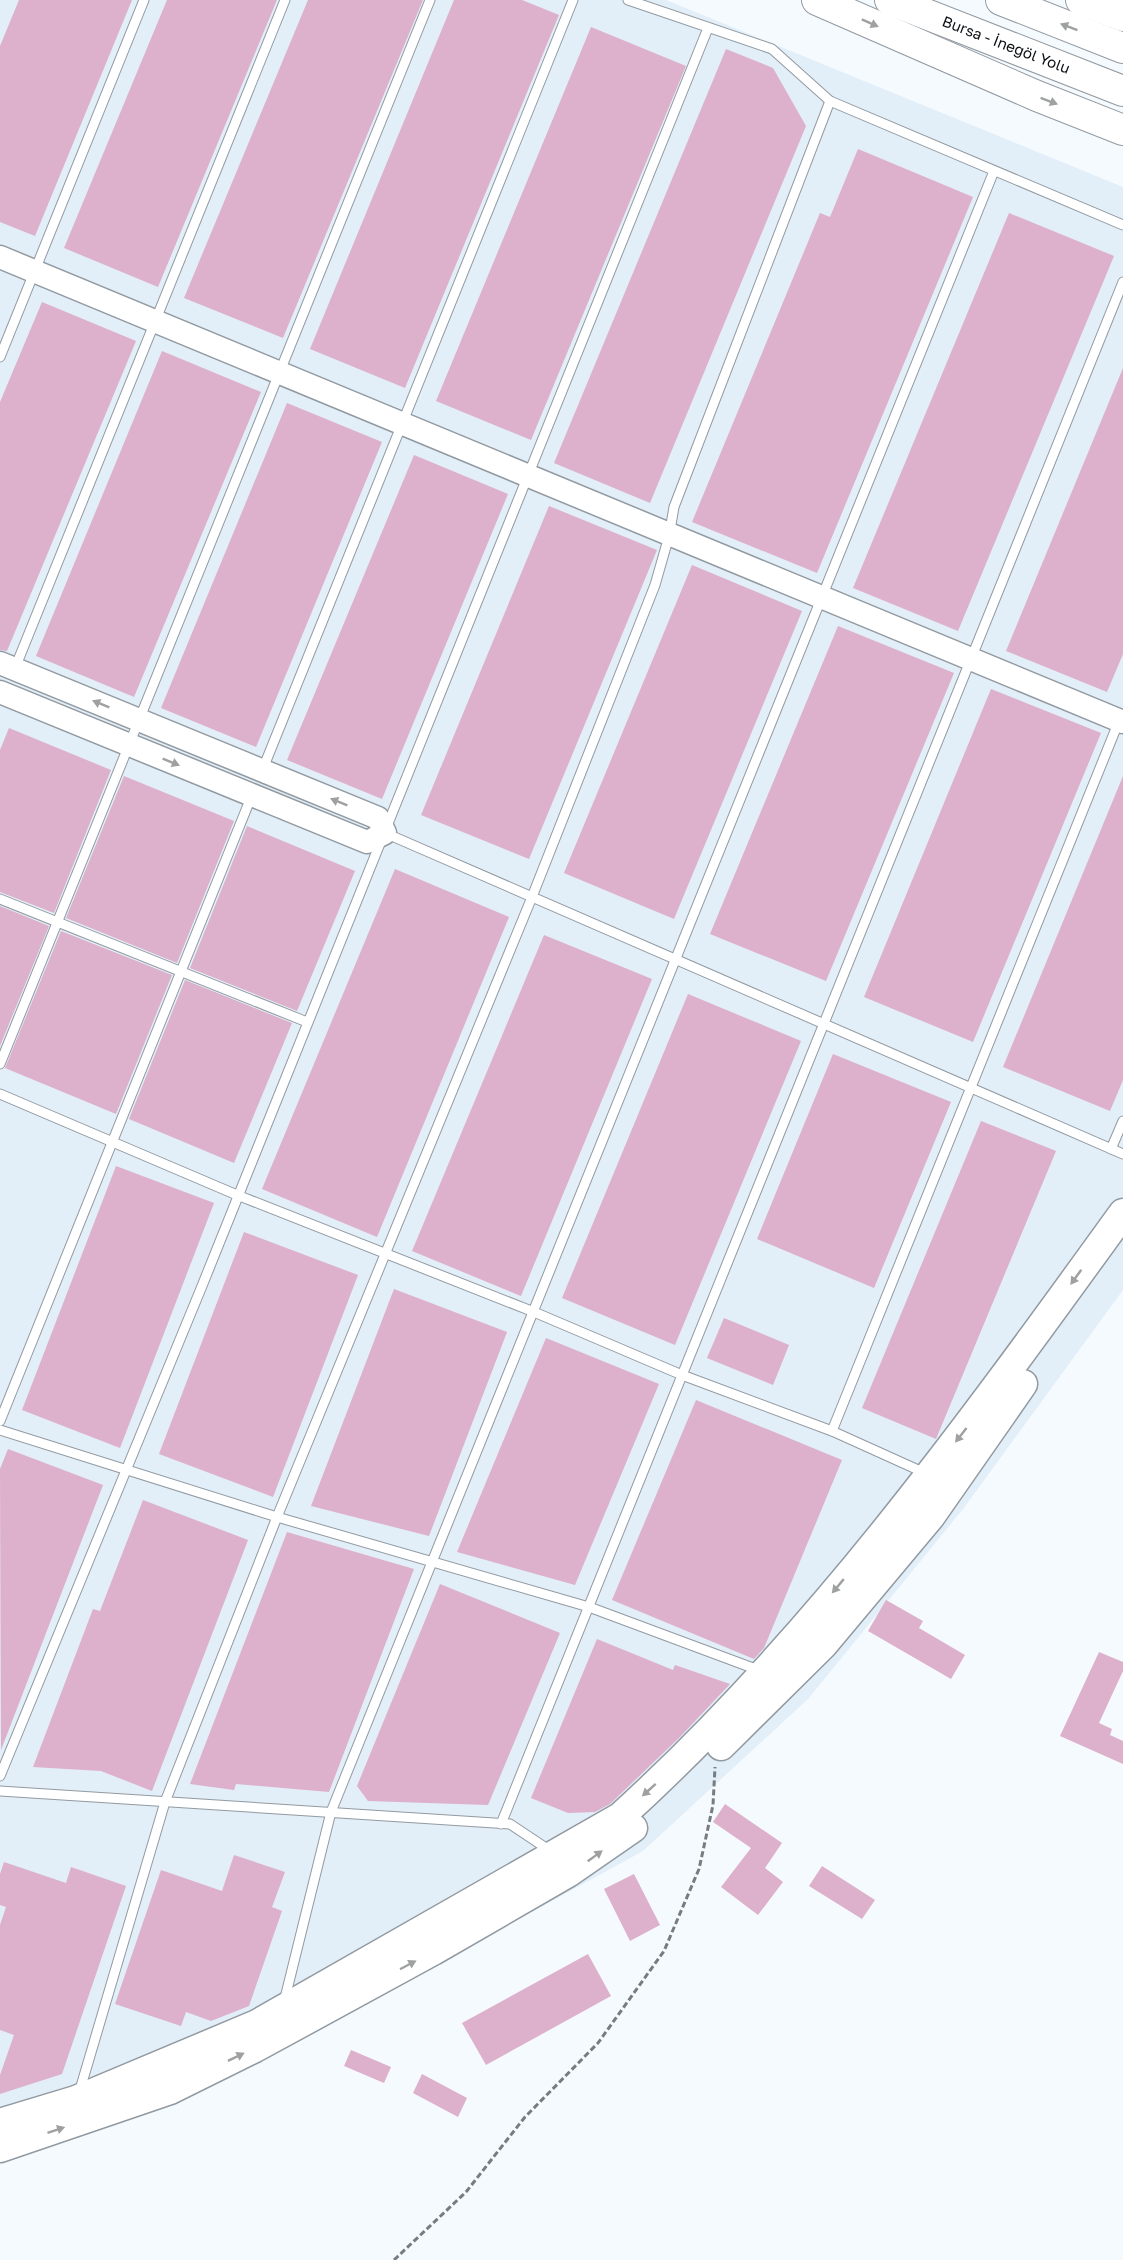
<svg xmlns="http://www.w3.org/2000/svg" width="1123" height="2260" font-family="'Golos Text',sans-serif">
  <rect width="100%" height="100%" fill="#f5faff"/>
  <path fill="#e2eef8" d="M0,0H666L1123,187V1290L963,1509L808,1699L643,1851L225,2080L0,2163Z"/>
  <g fill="#ddb0cb">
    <path d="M19,0H132L35,236L0,222V46Z"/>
    <path d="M167,0H277L158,287L64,248Z"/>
    <path d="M308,0H423L283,338L184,298Z"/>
    <path d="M454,0H522L559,15L405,388L310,349Z"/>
    <path d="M591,27L686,66L531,440L436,401Z"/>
    <path d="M726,49L773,68L806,126L650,503L554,463Z"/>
    <path d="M858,149L973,197L817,573L692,522L820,213L830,217Z"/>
    <path d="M1009,213L1114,256L958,631L853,588Z"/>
    <path d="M42,302L136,341L7,651L0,650V402Z"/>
    <path d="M162,351L261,392L134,697L36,656Z"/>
    <path d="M1123,368V654L1107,692L1006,651Z"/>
    <path d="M287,403L382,442L256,747L161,708Z"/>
    <path d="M414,455L508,494L382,799L287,760Z"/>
    <path d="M549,506L657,550L529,859L421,815Z"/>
    <path d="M692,565L802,611L674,919L564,873Z"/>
    <path d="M838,626L954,673L826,981L710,934Z"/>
    <path d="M991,689L1101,733L973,1042L864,997Z"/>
    <path d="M9,728L111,770L54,913L0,892V750Z"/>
    <path d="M124,776L234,821L177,963L66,918Z"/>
    <path d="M1123,776V1080L1110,1111L1003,1067Z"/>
    <path d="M247,826L355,871L297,1011L190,968Z"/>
    <path d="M395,869L509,917L377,1237L262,1189Z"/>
    <path d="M0,906L49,926L0,1046Z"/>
    <path d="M61,931L172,975L116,1114L5,1068Z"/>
    <path d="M544,935L652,979L521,1296L412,1251Z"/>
    <path d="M185,980L292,1023L234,1163L129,1119Z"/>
    <path d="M688,994L801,1041L675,1345L562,1298Z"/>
    <path d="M833,1054L951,1102L874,1288L757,1239Z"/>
    <path d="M981,1121L1056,1151L936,1439L862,1408Z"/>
    <path d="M116,1166L214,1203L120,1448L22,1410Z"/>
    <path d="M244,1232L358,1275L273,1497L159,1454Z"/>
    <path d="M394,1289L507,1332L429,1536L311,1506Z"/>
    <path d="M724,1318L789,1345L773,1385L707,1358Z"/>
    <path d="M546,1338L659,1384L575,1585L457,1552Z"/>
    <path d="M696,1400L842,1460L764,1648L754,1659L612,1600Z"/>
    <path d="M8,1449L103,1485L1,1750L0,1469Z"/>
    <path d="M143,1500L248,1540L152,1791L101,1771L33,1767L93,1609L100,1611Z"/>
    <path d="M287,1532L414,1569L329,1792L236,1784L234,1790L190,1784Z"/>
    <path d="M440,1584L560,1633L488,1805L368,1801L357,1786Z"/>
    <path d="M886,1600L923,1621L919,1628L965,1655L951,1679L868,1631Z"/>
    <path d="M597,1639L673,1670L675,1665L730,1684L680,1737L610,1804L595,1812L568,1813L531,1798Z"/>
    <path d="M1099,1652L1123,1662V1671L1099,1723L1112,1729L1110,1735L1123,1741V1764L1060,1736Z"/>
    <path d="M725,1804L782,1843L765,1868L783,1882L758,1915L721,1887L751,1848L713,1822Z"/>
    <path d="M234,1855L285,1872L272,1907L282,1911L249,2006L211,2021L186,2012L181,2026L115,2004L161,1870L222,1891Z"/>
    <path d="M4,1862L66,1883L71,1867L126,1886L62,2074L0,2094V2075L14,2035L0,2030V1925L6,1907L0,1905V1874Z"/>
    <path d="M822,1866L875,1900L862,1919L809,1886Z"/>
    <path d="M634,1874L660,1925L630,1941L604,1889Z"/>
    <path d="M588,1954L611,1996L486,2065L462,2023Z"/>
    <path d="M351,2050L391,2067L384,2083L344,2066Z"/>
    <path d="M422,2074L467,2098L458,2117L413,2093Z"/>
  </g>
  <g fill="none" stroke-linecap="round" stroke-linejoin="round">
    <g stroke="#929aa1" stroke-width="11">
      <g id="service">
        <path d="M628,0L772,49L830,101L1123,225"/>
        <path d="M0,357L144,0"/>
        <path d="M15,668L285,0"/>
        <path d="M262,771L573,0"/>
        <path d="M385,833L1123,1154"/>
        <path d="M0,899L307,1022"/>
        <path d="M0,1064L430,0"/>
        <path d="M0,1094L237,1195L534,1312L682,1375L832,1431L925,1473"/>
        <path d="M1111,1149L1123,1121"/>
        <path d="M0,1421L252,795"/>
        <path d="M0,1430L277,1517L589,1607L761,1671"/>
        <path d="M832,1431L1119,721"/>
        <path d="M0,1776L202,1286L708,28"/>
        <path d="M0,1791L510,1824L552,1852"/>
        <path d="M501,1824L1123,282"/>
        <path d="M284,2002L331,1812L994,171"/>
        <path d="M79,2093L165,1802L277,1517L532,897L655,585L669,536L674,507L830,101"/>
      </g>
    </g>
    <g stroke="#929aa1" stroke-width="25">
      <g id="tertiary">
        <path d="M0,257L1123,722"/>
        <path d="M0,663L378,818L385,833L367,842L0,692"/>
      </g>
    </g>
    <g stroke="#929aa1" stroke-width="31">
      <g id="primary">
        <path d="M721,1746L823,1645L931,1516L1023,1384"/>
        <path d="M0,2123L76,2100L257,2024L620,1817C815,1640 969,1426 1123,1213"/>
        <path d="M0,2148L170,2090L255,2048L433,1951L568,1873L633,1828"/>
      </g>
    </g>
    <g stroke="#929aa1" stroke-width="32">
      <g id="trunk">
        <path d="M817,0L1037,96L1123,130"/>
        <path d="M890,0L1123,91"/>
        <path d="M1001,0L1123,48"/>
        <path d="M1081,0L1123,16"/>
      </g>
    </g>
    <path stroke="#787c80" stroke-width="3" stroke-dasharray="6 3" stroke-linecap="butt" d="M394,2260L466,2192L525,2117L598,2043L664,1951L699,1869L713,1805L715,1767"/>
    <use href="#service" stroke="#fff" stroke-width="9"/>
    <use href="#tertiary" stroke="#fff" stroke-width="22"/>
    <use href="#primary" stroke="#fff" stroke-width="28"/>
    <use href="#trunk" stroke="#fff" stroke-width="30"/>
  </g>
  <defs><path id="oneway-solid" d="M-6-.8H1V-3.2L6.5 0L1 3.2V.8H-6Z" transform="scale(1.5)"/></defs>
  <g fill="#9fa0a1">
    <use href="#oneway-solid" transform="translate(870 23) rotate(24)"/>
    <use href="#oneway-solid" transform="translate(1069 27) rotate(-159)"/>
    <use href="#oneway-solid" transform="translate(1049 101) rotate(21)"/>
    <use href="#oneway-solid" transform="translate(101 704) rotate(-158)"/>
    <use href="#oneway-solid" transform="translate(171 762) rotate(22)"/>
    <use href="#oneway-solid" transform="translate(339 802) rotate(-158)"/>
    <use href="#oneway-solid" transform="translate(1076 1277) rotate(126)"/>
    <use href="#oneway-solid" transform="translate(961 1435) rotate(128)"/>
    <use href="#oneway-solid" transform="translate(838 1586) rotate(130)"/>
    <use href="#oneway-solid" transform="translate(649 1790) rotate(138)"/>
    <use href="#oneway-solid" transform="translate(595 1856) rotate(-36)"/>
    <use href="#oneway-solid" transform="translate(408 1965) rotate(-28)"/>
    <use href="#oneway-solid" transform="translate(236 2057) rotate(-26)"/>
    <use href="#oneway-solid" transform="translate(56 2130) rotate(-18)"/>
  </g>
  <g text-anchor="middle" stroke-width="6" stroke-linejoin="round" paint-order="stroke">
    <g font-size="15" fill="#0e1114" stroke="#fff">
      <text transform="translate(1006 45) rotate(21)" y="5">Bursa - İnegöl Yolu</text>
    </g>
  </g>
</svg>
